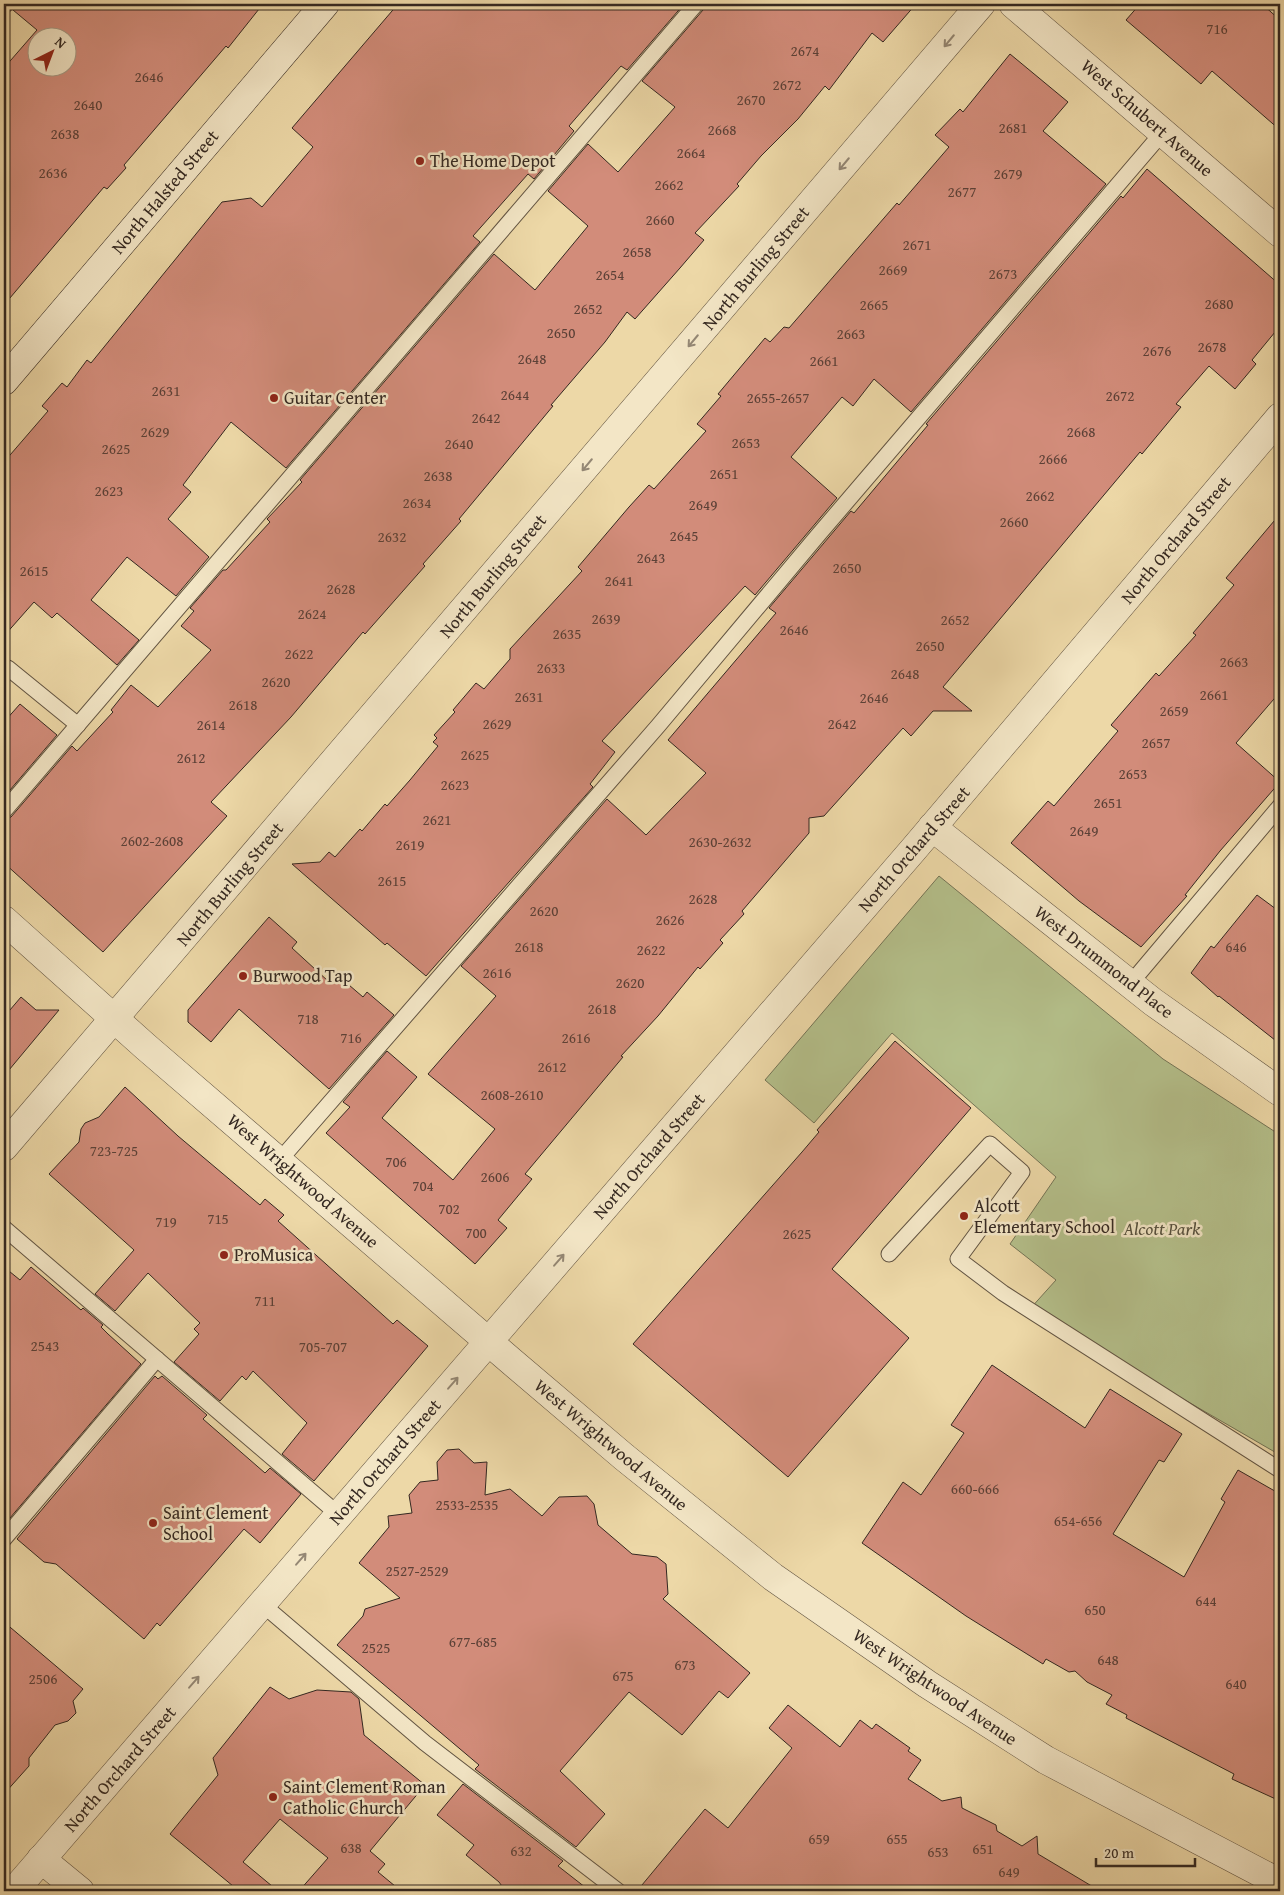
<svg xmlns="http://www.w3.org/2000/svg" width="1284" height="1895" font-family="'Gentium Book Plus',serif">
  <rect width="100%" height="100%" fill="#edd8a7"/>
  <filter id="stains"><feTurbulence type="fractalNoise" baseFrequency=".004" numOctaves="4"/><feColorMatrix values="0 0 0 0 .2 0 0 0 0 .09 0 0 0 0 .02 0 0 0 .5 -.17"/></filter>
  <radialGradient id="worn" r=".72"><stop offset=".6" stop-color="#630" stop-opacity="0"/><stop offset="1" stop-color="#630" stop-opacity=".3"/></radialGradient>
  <path fill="#b4bf8a" stroke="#747456" d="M939,876L1163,1059L1280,1135V1455L1029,1310L1056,1280L1010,1244L1056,1177L892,1033L814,1123L765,1080Z"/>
  <g fill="#d28c7a" stroke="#342821" fill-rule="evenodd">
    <path d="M15,4H263L228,48L226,46L124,165L126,168L107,189L104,187L4,305V68L37,30L13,10ZM38,38H68V68H38Z"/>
    <path d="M398,4H684L627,70L621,66L569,126L574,131L534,179L528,174L473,236L480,242L286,468L231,422L183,485L191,492L168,519L209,557L176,596L127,557L91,600L139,640L117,665L57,613L52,618L34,602L4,636V462L48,411L42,406L62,383L67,387L87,360L91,363L222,202L251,198L262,207L313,147L292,128Z"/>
    <path d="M705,4H916L883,42L872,33L829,90L825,86L798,119L761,156L737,184L739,186L695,233L704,240L680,268L635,319L627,312L605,342L551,405L553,406L459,519L461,521L423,564L425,566L365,634L363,632L291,717L211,802L227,816L103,952L4,863V820L11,817L72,746L77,751L113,712L111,710L131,685L158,707L211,650L181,626L194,611L190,608L223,570H226L270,522L267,519L302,482L300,480L494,254L535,290L588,226L548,191L588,144L618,172L675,107L642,81L703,10Z"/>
    <path d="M1140,4H1262L1280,20V130L1212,71L1201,84L1126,20Z"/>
    <path d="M1010,54L1068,102L1043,131L1106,184L911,412L874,379L853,406L842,397L791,457L837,498L755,595L745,586L602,741L615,752L590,784L593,787L426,976L387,943L385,945L292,864L320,862L329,852L335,857L360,829L362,831L385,804L387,806L410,780L438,746L433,742L437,738L434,735L455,712L453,710L476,683L484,689L510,659V649L582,571L578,567L629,507L649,485L654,489L706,431L697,424L721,396L718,394L765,338L770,342L784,327L789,328L897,203L899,205L949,147L935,135L960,109L963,112Z"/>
    <path d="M1147,169L1280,285V326L1252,360L1256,364L1235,389L1209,366L1176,404L1181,407L1142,454L1140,452L943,687L972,711H933L911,736L903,728L824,816L809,818V833L742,911L744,914L720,940L723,943L700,969L698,967L658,1016L621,1056L623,1057L525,1174L532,1179L498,1220L507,1228L475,1264L326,1133L350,1107L343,1102L387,1051L417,1077L382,1118L453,1180L495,1129L428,1074L496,996L461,966L607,799L646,835L706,773L668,740L776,613L769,608L851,511L854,513L928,425L926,424L1121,196L1123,198Z"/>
    <path d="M1280,514V692L1236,743L1280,782L1220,851L1185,895L1187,896L1141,947L1079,901L1011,843L1048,801L1054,806L1118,731L1111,725L1156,673L1159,676L1196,635L1193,633L1234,585L1226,578Z"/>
    <path d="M20,704L57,735L4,797V722Z"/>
    <path d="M1257,895L1280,912V1044L1219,996L1218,997L1191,973L1211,946L1214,948Z"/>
    <path d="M269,917L297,942L292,948L328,981L335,973L363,997L367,992L394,1015L329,1089L239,1009L211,1042L188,1022V1010Z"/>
    <path d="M21,997L36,1010H59L4,1076V1017Z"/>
    <path d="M895,1041L971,1108L832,1269L909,1338L788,1477L633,1344L802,1152L819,1132L817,1130Z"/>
    <path d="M125,1087L178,1136L260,1205L265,1199L284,1215L278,1221L336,1273L393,1324L397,1320L428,1346L314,1481L282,1454L307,1423L253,1371L246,1380L242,1376L220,1401L174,1362L199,1334L194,1329L200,1323L148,1273L115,1311L95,1294L134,1250L49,1174L79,1142L81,1129L85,1123L99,1117Z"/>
    <path d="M4,1267L20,1280L31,1267L81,1310L83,1308L103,1325L101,1327L108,1334L141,1364L4,1525Z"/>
    <path d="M992,1365L1085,1428L1110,1389L1182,1434L1164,1462L1159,1460L1113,1534L1184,1577L1225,1502L1221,1499L1238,1470L1280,1494V1801L1232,1779L1234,1774L1126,1718L1127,1715L1106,1704L1112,1695L1087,1682L1075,1671L1069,1672L1046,1659L1043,1664L966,1616L862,1543L903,1482L921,1495L964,1433L951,1425Z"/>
    <path d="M155,1376L158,1379L162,1376L207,1415L203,1419L265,1473L270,1468L301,1494L260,1543L244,1529L160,1626L157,1623L144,1639L56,1564L44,1562L17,1539Z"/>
    <path d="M459,1449L474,1463L487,1462L485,1495L510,1489L542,1516L559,1497L587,1496L594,1504L598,1525L632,1554L657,1557L666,1564L668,1594L663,1599L750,1673L728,1698L719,1691L682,1735L629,1692L560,1771L605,1814L576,1847L475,1769L479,1765L337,1645L363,1616L365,1609L400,1598L359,1563L389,1527L388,1516L412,1513L409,1495L420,1482L438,1480L437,1462L447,1450Z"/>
    <path d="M4,1622L83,1689L73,1701L76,1713L68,1721L55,1725L29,1758V1766L4,1794Z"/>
    <path d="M270,1687L289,1699L317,1690L351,1692L359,1699L364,1735L425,1785L370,1851L385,1864L378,1872L401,1891H299L328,1858L280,1819L243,1862L278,1891H239L170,1834L218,1775L213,1758Z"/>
    <path d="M788,1705L840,1747L860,1720L872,1729L876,1724L910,1748L908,1751L921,1760L908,1779L942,1801L961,1797L962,1808L996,1825L997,1831L1022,1846L1037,1836L1038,1854L1100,1891H637L705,1809L728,1828L792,1748L769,1728Z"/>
    <path d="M463,1784L563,1861L558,1866L590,1891H523L516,1886L504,1889L499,1882L466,1855L474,1845L437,1815Z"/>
  </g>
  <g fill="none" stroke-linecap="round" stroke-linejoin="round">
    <g stroke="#625442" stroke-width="17">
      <g id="service">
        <path d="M4,6L6,4"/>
        <path d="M4,669L8,668L78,725"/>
        <path d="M4,811L696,4"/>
        <path d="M1130,984L1280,806"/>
        <path d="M279,1161L658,726L819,534L1163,132"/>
        <path d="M4,1228L339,1515"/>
        <path d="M889,1254L990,1144L1022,1172L958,1259L1003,1293L1280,1470"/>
        <path d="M4,1539L157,1359"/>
        <path d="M262,1604L425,1743L618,1891"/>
      </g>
    </g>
    <g stroke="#625442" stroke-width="29">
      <g id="minor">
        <path d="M1013,4L1280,233"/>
        <path d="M932,827L1153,1002L1280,1092"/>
        <path d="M4,920L146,1047L511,1361L624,1457L773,1577L927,1684L1046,1760L1280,1883"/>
        <path d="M4,1147L981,4"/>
        <path d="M41,1859L80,1891"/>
        <path d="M14,1891L913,850L1280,417"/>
      </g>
    </g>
    <g stroke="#342821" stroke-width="29">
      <path id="secondary" d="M4,381L325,4"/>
    </g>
    <use href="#service" stroke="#f3e6c6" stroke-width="15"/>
    <use href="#minor" stroke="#f3e6c6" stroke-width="28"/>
    <use href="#secondary" stroke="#f3e6c6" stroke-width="28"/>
  </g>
  <defs><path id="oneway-shaft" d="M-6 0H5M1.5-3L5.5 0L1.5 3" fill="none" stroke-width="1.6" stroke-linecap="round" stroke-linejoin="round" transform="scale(1.25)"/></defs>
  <g stroke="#948774">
    <use href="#oneway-shaft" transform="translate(949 41) rotate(130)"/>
    <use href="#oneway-shaft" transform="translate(844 164) rotate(130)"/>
    <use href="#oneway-shaft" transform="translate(693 341) rotate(130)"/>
    <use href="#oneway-shaft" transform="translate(587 465) rotate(130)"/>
    <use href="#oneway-shaft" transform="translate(559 1260) rotate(-49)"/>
    <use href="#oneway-shaft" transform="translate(453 1383) rotate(-49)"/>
    <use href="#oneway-shaft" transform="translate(301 1559) rotate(-49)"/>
    <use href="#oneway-shaft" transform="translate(194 1682) rotate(-49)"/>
  </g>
  <g fill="#8f2418" stroke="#f3e6c6" stroke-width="2">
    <circle cx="420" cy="161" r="5"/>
    <circle cx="274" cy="398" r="5"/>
    <circle cx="243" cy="976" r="5"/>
    <circle cx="964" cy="1216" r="5"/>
    <circle cx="224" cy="1255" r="5"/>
    <circle cx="153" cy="1523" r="5"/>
    <circle cx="273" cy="1797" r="5"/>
  </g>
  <g text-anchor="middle" stroke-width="5" stroke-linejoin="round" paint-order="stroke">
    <g font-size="15" fill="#5c4137">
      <text x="1217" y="34">716</text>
      <text x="805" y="56">2674</text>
      <text x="149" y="82">2646</text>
      <text x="787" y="90">2672</text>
      <text x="751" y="105">2670</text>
      <text x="88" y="110">2640</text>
      <text x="1013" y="133">2681</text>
      <text x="722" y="135">2668</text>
      <text x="65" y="139">2638</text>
      <text x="691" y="158">2664</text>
      <text x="53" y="178">2636</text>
      <text x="1008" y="179">2679</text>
      <text x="669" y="190">2662</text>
      <text x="962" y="197">2677</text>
      <text x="660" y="225">2660</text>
      <text x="917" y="250">2671</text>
      <text x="637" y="257">2658</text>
      <text x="893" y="275">2669</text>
      <text x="1003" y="279">2673</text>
      <text x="610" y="280">2654</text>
      <text x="1219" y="309">2680</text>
      <text x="874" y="310">2665</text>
      <text x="588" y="314">2652</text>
      <text x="561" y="338">2650</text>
      <text x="851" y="339">2663</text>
      <text x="1212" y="352">2678</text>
      <text x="1157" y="356">2676</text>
      <text x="532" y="364">2648</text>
      <text x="824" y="366">2661</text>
      <text x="166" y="396">2631</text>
      <text x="515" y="400">2644</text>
      <text x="1120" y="401">2672</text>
      <text x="778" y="403">2655-2657</text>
      <text x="486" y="423">2642</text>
      <text x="155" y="437">2629</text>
      <text x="1081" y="437">2668</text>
      <text x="746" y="448">2653</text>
      <text x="459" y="449">2640</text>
      <text x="116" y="454">2625</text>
      <text x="1053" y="464">2666</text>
      <text x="724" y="479">2651</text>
      <text x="438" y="481">2638</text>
      <text x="109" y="496">2623</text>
      <text x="1040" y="501">2662</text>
      <text x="417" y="508">2634</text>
      <text x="703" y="510">2649</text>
      <text x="1014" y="527">2660</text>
      <text x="684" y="541">2645</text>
      <text x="392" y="542">2632</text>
      <text x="651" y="563">2643</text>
      <text x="847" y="573">2650</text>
      <text x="34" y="576">2615</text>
      <text x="619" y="586">2641</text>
      <text x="341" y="594">2628</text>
      <text x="312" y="619">2624</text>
      <text x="606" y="624">2639</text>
      <text x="955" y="625">2652</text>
      <text x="794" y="635">2646</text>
      <text x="567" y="639">2635</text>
      <text x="930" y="651">2650</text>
      <text x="299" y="659">2622</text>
      <text x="1234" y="667">2663</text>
      <text x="551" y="673">2633</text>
      <text x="905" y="679">2648</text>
      <text x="276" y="687">2620</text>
      <text x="1214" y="700">2661</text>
      <text x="529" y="702">2631</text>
      <text x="874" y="703">2646</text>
      <text x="243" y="710">2618</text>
      <text x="1174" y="716">2659</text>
      <text x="497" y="729">2629</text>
      <text x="842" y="729">2642</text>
      <text x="211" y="730">2614</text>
      <text x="1156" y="748">2657</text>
      <text x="475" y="760">2625</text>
      <text x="191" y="763">2612</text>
      <text x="1133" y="779">2653</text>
      <text x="455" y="790">2623</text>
      <text x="1108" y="808">2651</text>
      <text x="437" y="825">2621</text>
      <text x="1084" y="836">2649</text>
      <text x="152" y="846">2602-2608</text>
      <text x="720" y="847">2630-2632</text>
      <text x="410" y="850">2619</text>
      <text x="392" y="886">2615</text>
      <text x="703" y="904">2628</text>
      <text x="544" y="916">2620</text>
      <text x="670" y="925">2626</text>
      <text x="529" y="952">2618</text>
      <text x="1236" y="952">646</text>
      <text x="651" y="955">2622</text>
      <text x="497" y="978">2616</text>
      <text x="630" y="988">2620</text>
      <text x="602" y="1014">2618</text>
      <text x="308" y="1024">718</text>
      <text x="351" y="1043">716</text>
      <text x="576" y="1043">2616</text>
      <text x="552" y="1072">2612</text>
      <text x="512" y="1100">2608-2610</text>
      <text x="114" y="1156">723-725</text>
      <text x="396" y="1167">706</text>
      <text x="495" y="1182">2606</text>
      <text x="423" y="1191">704</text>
      <text x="449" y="1214">702</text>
      <text x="218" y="1224">715</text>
      <text x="166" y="1227">719</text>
      <text x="476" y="1238">700</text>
      <text x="797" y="1239">2625</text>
      <text x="265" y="1306">711</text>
      <text x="45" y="1351">2543</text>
      <text x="323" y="1352">705-707</text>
      <text x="975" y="1494">660-666</text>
      <text x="467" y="1510">2533-2535</text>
      <text x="1078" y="1526">654-656</text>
      <text x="417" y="1576">2527-2529</text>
      <text x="1206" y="1606">644</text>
      <text x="1095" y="1615">650</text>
      <text x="473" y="1647">677-685</text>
      <text x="376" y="1653">2525</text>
      <text x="1108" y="1665">648</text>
      <text x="685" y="1670">673</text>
      <text x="623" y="1681">675</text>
      <text x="43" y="1684">2506</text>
      <text x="1236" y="1689">640</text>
      <text x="819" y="1844">659</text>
      <text x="897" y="1844">655</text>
      <text x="351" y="1853">638</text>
      <text x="983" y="1854">651</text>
      <text x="521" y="1856">632</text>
      <text x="938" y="1857">653</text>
      <text x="1009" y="1877">649</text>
    </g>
    <g font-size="18" fill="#342821" stroke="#f3e6c6">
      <text transform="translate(1147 118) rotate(41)" y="6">West Schubert Avenue</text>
      <text transform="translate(165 192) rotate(-50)" y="6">North Halsted Street</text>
      <text transform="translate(756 268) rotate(-50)" y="6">North Burling Street</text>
      <text transform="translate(1176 540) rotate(-50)" y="6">North Orchard Street</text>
      <text transform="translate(493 576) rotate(-50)" y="6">North Burling Street</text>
      <text transform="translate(914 849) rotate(-49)" y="6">North Orchard Street</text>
      <text transform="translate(230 884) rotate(-50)" y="6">North Burling Street</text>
      <text transform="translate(1104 962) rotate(38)" y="6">West Drummond Place</text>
      <text transform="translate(649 1156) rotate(-49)" y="6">North Orchard Street</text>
      <text transform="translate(303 1181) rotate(41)" y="6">West Wrightwood Avenue</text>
      <text transform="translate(611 1445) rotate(40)" y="6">West Wrightwood Avenue</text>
      <text transform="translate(385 1462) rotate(-49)" y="6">North Orchard Street</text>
      <text transform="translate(935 1687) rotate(34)" y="6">West Wrightwood Avenue</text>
      <text transform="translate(120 1769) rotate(-49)" y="6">North Orchard Street</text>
    </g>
    <g font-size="18" fill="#342821" stroke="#f3e6c6" text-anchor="start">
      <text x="430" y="167">The Home Depot</text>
      <text x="284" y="404">Guitar Center</text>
      <text x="253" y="982">Burwood Tap</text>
      <text x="974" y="1212">Alcott<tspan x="974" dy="21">Elementary School</tspan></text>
      <text x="234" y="1261">ProMusica</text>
      <text x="163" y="1519">Saint Clement<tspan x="163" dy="21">School</tspan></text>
      <text x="283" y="1793">Saint Clement Roman<tspan x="283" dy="21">Catholic Church</tspan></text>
    </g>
    <g font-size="18" font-style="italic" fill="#544e3b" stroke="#f3e6c6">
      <text x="1162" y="1235">Alcott Park</text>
    </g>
  </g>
  <rect width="1284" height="1895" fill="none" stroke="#edd8a7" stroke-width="20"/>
  <rect x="5" y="5" width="1274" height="1885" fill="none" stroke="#342821" stroke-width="2.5"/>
  <rect x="10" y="10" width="1264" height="1875" fill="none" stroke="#342821"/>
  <g transform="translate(52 52) rotate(42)"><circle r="24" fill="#f3e6c6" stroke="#a79a84"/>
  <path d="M0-4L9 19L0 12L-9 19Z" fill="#8f2418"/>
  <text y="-8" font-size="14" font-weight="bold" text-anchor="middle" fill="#342821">N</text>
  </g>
  <path d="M1096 1858v8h99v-8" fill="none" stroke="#342821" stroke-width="2.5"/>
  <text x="1104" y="1858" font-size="15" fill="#342821" stroke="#f3e6c6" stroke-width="4" paint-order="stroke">20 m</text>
  <rect width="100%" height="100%" filter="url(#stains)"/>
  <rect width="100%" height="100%" fill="url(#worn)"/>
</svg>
